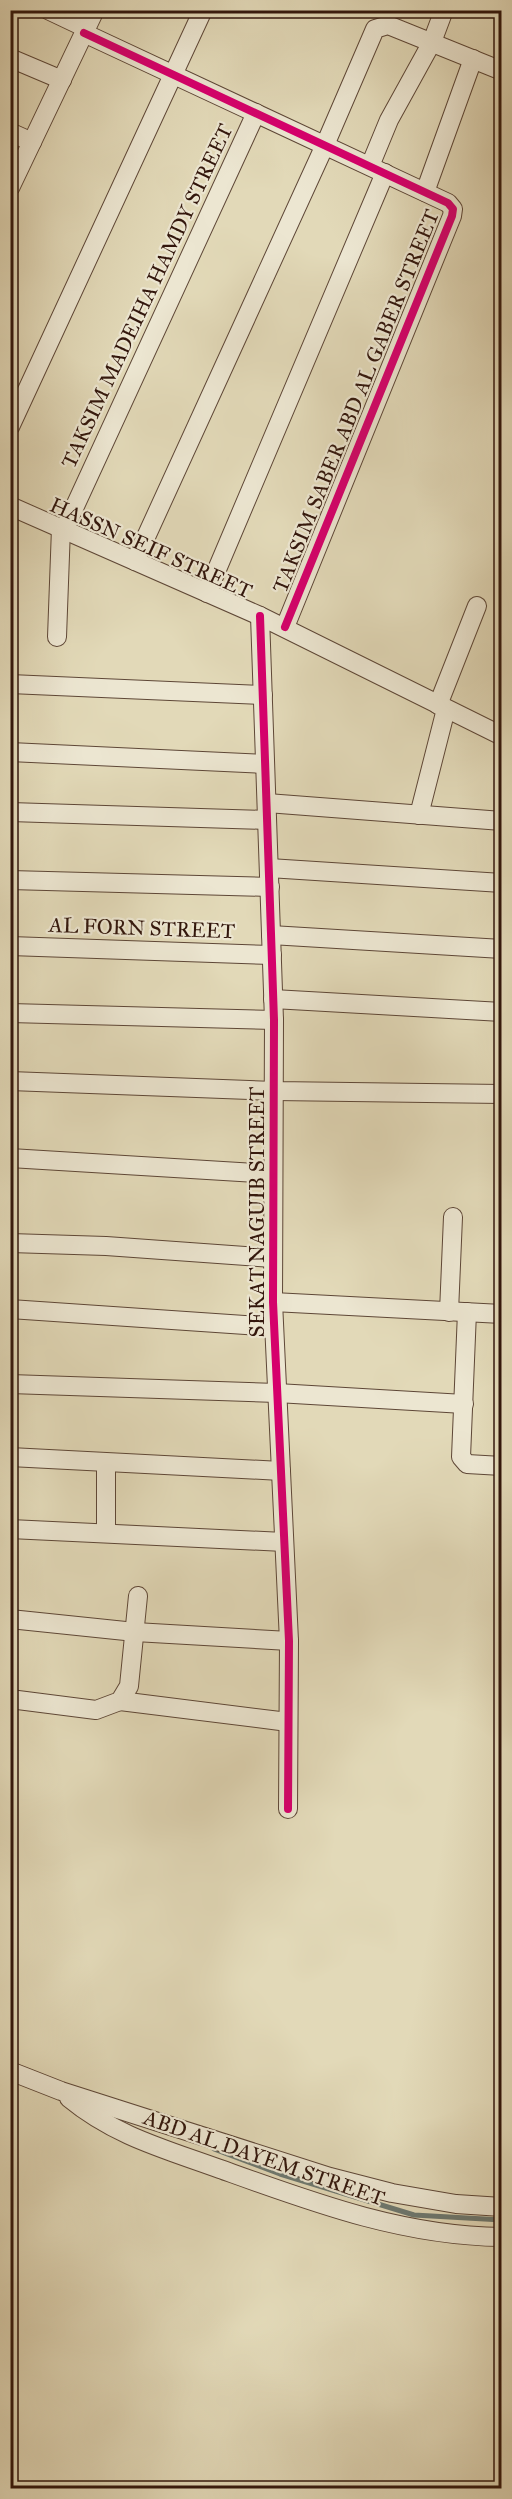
<svg xmlns="http://www.w3.org/2000/svg" width="512" height="2499" font-family="'IM FELL Great Primer',serif">
  <rect width="100%" height="100%" fill="#e2d9b8"/>
  <filter id="stains"><feTurbulence type="fractalNoise" baseFrequency=".00333" numOctaves="4"/><feColorMatrix values="0 0 0 0 .2 0 0 0 0 .09 0 0 0 0 .02 0 0 0 .5 -.17"/></filter>
  <radialGradient id="worn" r=".72"><stop offset=".6" stop-color="#630" stop-opacity="0"/><stop offset="1" stop-color="#630" stop-opacity=".3"/></radialGradient>
  <g fill="none" stroke-linecap="round" stroke-linejoin="round">
    <path stroke="#6d7870" stroke-width="5" d="M214,2149L280,2174L414,2215L502,2220"/>
    <g stroke="#5e4737" stroke-width="20">
      <g id="minor">
        <path d="M48,10L86,28"/>
        <path d="M84,33L448,203L453,209L452,216L285,627"/>
        <path d="M10,58L62,80"/>
        <path d="M10,132L32,142"/>
        <path d="M370,166L389,120L432,42L444,10"/>
        <path d="M10,188L95,10"/>
        <path d="M425,192L473,59"/>
        <path d="M10,427L203,10"/>
        <path d="M10,506L260,616L502,736"/>
        <path d="M64,530L256,113"/>
        <path d="M135,561L325,145L375,29L388,25L502,71"/>
        <path d="M207,593L385,173"/>
        <path d="M260,616L274,1020L273,1302L289,1641L288,1809"/>
        <path d="M57,637L61,528"/>
        <path d="M10,684L263,695"/>
        <path d="M438,705L477,606"/>
        <path d="M10,752L265,764"/>
        <path d="M267,803L502,821"/>
        <path d="M10,812L267,820"/>
        <path d="M419,815L446,709"/>
        <path d="M269,868L502,883"/>
        <path d="M10,880L270,887"/>
        <path d="M271,935L502,949"/>
        <path d="M10,946L272,955"/>
        <path d="M273,999L502,1012"/>
        <path d="M10,1013L274,1020"/>
        <path d="M10,1081L275,1091L502,1094"/>
        <path d="M10,1158L272,1174"/>
        <path d="M10,1243L106,1246L273,1258"/>
        <path d="M273,1302L502,1314"/>
        <path d="M10,1309L274,1327"/>
        <path d="M449,1312L453,1217"/>
        <path d="M467,1312L461,1457L467,1464L502,1466"/>
        <path d="M10,1384L277,1393L464,1404"/>
        <path d="M10,1457L281,1471"/>
        <path d="M10,1529L284,1542"/>
        <path d="M106,1533V1463"/>
        <path d="M10,1619L135,1632L289,1641"/>
        <path d="M10,1699L96,1710L120,1701L129,1686L138,1596"/>
        <path d="M120,1701L288,1722"/>
        <path d="M10,2071L61,2091L330,2177L392,2193L456,2204L502,2207"/>
        <path d="M69,2098C115,2136 165,2149 220,2169C312,2202 402,2236 502,2237"/>
      </g>
    </g>
    <use href="#minor" stroke="#ece6d1" stroke-width="18"/>
    <g stroke="#ece6d1" stroke-width="11">
      <g id="cycleway">
        <path d="M84,33L448,203L453,209L452,216L285,627"/>
        <path d="M260,616L274,1020L273,1302L289,1641L288,1809"/>
      </g>
    </g>
    <use href="#cycleway" stroke="#d6006c" stroke-width="8"/>
  </g>
  <g text-anchor="middle" stroke-width="4.5" stroke-linejoin="round" paint-order="stroke">
    <g font-size="21" fill="#32160c" stroke="#ece6d1">
      <text transform="translate(147 296) rotate(-65)" y="7">TAKSIM MADEIHA HAMDY STREET</text>
      <text transform="translate(356 401) rotate(-68)" y="7">TAKSIM SABER ABD AL GABER STREET</text>
      <text transform="translate(151 548) rotate(24)" y="7">HASSN SEIF STREET</text>
      <text transform="translate(142 928) rotate(2)" y="7">AL FORN STREET</text>
      <text transform="translate(257 1212) rotate(-90)" y="7">SEKAT NAGUIB STREET</text>
      <text transform="translate(264 2158) rotate(19)" y="7">ABD AL DAYEM STREET</text>
    </g>
  </g>
  <rect width="512" height="2499" fill="none" stroke="#e2d9b8" stroke-width="36"/>
  <rect x="12" y="12" width="488" height="2475" fill="none" stroke="#32160c" stroke-width="3"/>
  <rect x="18" y="18" width="476" height="2463" fill="none" stroke="#32160c" stroke-width="1.5"/>
  <rect width="100%" height="100%" filter="url(#stains)"/>
  <rect width="100%" height="100%" fill="url(#worn)"/>
</svg>
